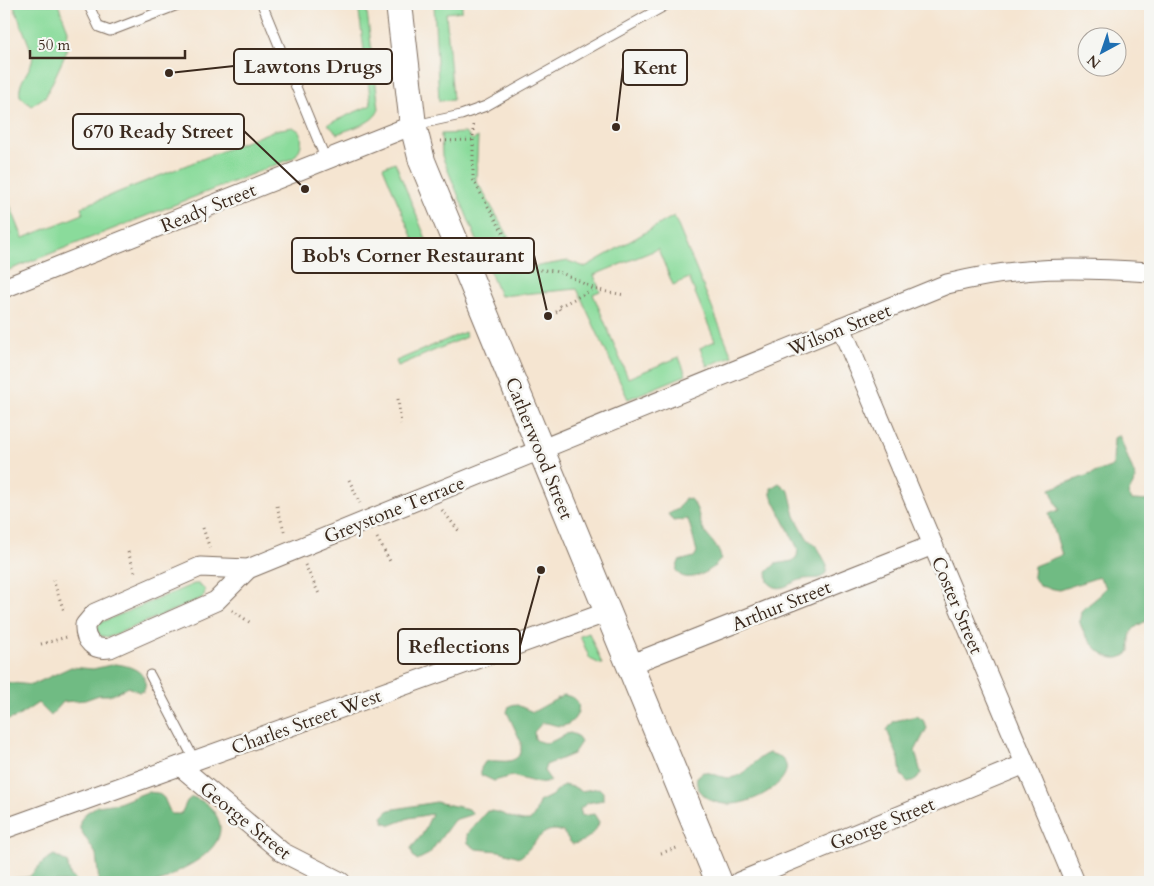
<svg xmlns="http://www.w3.org/2000/svg" width="1154" height="886" font-family="Cardo,serif">
  <rect width="100%" height="100%" fill="#f6f6f2"/>
  <filter id="ink" filterUnits="userSpaceOnUse"><feTurbulence type="fractalNoise" baseFrequency=".02" numOctaves="2"/><feDisplacementMap in="SourceGraphic" scale="10" xChannelSelector="R" yChannelSelector="G"/><feConvolveMatrix kernelMatrix="1 2 1 2 8 2 1 2 1" color-interpolation-filters="sRGB"/></filter>
  <filter id="wash" filterUnits="userSpaceOnUse"><feTurbulence type="fractalNoise" baseFrequency=".0096" numOctaves="4" result="noise"/><feDisplacementMap in="SourceGraphic" scale="20" xChannelSelector="R" yChannelSelector="G"/><feGaussianBlur stdDeviation="1.12" result="paint"/><feColorMatrix in="noise" values="0 0 0 0 0 0 0 0 0 0 0 0 0 0 0 0 0 1.4 0 .05"/><feComposite in="paint" operator="in"/></filter>
  <g filter="url(#wash)">
    <rect width="100%" height="100%" fill="#f5e5d1"/>
    <g fill="#8adb9b" stroke="#62825c">
      <path d="M13,4H58L68,30L66,53L46,96L31,106L20,96C17,80 33,70 33,55Z"/>
      <path d="M358,4H366L379,109C374,124 351,128 337,134L328,124L371,105Z"/>
      <path d="M434,4H462V11L446,13L453,100L439,101Z"/>
      <path d="M293,127L299,131C304,140 301,151 293,158L4,272V237L11,234L4,216V190L23,238L83,214L81,207L275,130Z"/>
      <path d="M465,133L473,140L478,137L476,180L527,268L568,261L585,267L674,216L732,356L707,366L700,348L715,341L689,278L673,285L658,249L594,275L600,291L593,294L628,378L679,357L686,375L628,399L577,289L500,296L442,156L441,134Z"/>
      <path d="M395,162L437,266L426,270L383,167Z"/>
      <path d="M465,332L466,337L398,366L396,361Z"/>
      <path d="M194,584H199L205,590L204,596L200,599L109,637L101,636L97,631L98,626L102,622Z"/>
      <path d="M589,633L602,664H600L590,659L580,636Z"/>
    </g>
    <g fill="#6fbb83" stroke="#557250">
      <path d="M1119,435L1136,479L1128,494L1132,500L1150,501V619C1131,629 1129,629 1130,651C1112,672 1086,642 1080,623C1079,620 1081,615 1081,611L1099,596L1106,587L1099,577L1059,590L1039,586L1033,576L1034,566L1062,555L1049,514L1059,510L1050,489L1113,466L1114,438Z"/>
      <path d="M779,483L789,491L795,516L807,538L818,548L827,565C827,584 812,576 800,580C787,584 780,594 768,582L767,572L775,564L793,561L797,556L798,549L771,495V488Z"/>
      <path d="M685,498L690,499C700,508 698,520 704,531C710,540 719,547 721,558C715,571 684,587 676,570L679,561L694,557L697,552L689,522L687,519L673,521L668,514L678,509Z"/>
      <path d="M115,664C129,665 151,672 144,691L139,692L128,687L111,695H99L85,700L63,702L51,716L38,703L17,717L4,721V682L32,685L71,667L93,669Z"/>
      <path d="M564,695L572,697L578,703C581,714 571,727 559,726C552,725 548,722 542,723L534,732L535,739C549,749 557,736 570,733L576,735L581,742L573,754L546,765L544,771L551,781L538,783L512,776L494,781L481,775V768L485,762C499,758 511,767 521,753V742L507,712L509,706L515,704L533,712Z"/>
      <path d="M917,716L923,720L927,728L915,751L921,773L916,780L908,782L901,775L899,759L887,730L894,721Z"/>
      <path d="M769,753C822,766 740,824 706,797C699,791 695,785 697,777L703,772C712,772 720,778 730,778C747,776 754,758 769,753Z"/>
      <path d="M563,785L574,787L581,791L599,788L603,792V800L587,803L580,809L582,816L594,814L599,822C597,833 582,844 572,844L563,832C541,823 534,848 520,857L499,851L476,849L468,843L467,834L487,811C503,810 514,823 530,821L535,814L539,802L551,796Z"/>
      <path d="M147,792L158,793L164,798L171,814H181L187,801L192,797C201,800 209,804 214,812C233,838 203,859 182,869C174,873 166,880 158,882C142,886 116,882 99,882L96,854L80,829V821L86,813L97,806L119,803Z"/>
      <path d="M436,802L469,809L473,814L454,820L429,854L417,860L413,856L411,848L422,835L432,814L409,818L391,825L384,822L382,817L389,810Z"/>
      <path d="M54,855L67,862L70,875L78,882H4L8,879L29,877L44,861Z"/>
    </g>
  </g>
  <g filter="url(#ink)">
    <g fill="none" stroke-linecap="round" stroke-linejoin="round">
      <g stroke="#7c6b5d" stroke-width="11">
        <g id="service">
          <path d="M88,4L99,27L110,31L180,4"/>
          <path d="M262,4L326,160"/>
          <path d="M415,125L461,115L486,106L668,4"/>
          <path d="M150,675L195,761"/>
        </g>
      </g>
      <g stroke="#7c6b5d" stroke-width="21">
        <g id="minor">
          <path d="M4,288L413,125"/>
          <path d="M841,327L1075,882"/>
          <path d="M248,569L200,567L95,613L85,625C84,641 94,651 110,648L216,601L248,569L947,284C1018,266 1078,267 1150,272"/>
          <path d="M629,665L933,545"/>
          <path d="M180,766L282,852L341,882"/>
          <path d="M4,829L608,612"/>
          <path d="M739,882L1025,764"/>
        </g>
      </g>
      <g stroke="#7c6b5d" stroke-width="28">
        <path id="secondary" d="M399,4L413,125L422,161L719,882"/>
      </g>
      <g stroke="#7c6b5d" stroke-width="3" stroke-dasharray="1 4" stroke-linecap="butt">
        <path d="M473,125V180L525,271C559,267 565,275 593,288C603,292 615,293 625,295"/>
        <path d="M441,141L473,140"/>
        <path d="M556,312L560,310L558,307L594,289"/>
        <path d="M398,399L401,424"/>
        <path d="M349,480L360,503"/>
        <path d="M277,506L285,534"/>
        <path d="M442,510L459,531"/>
        <path d="M203,528L210,549"/>
        <path d="M377,538L391,563"/>
        <path d="M128,552L136,575"/>
        <path d="M305,565L320,596"/>
        <path d="M53,580L64,611"/>
        <path d="M232,610L252,624"/>
        <path d="M41,644L67,637"/>
        <path d="M661,853L680,847"/>
      </g>
      <use href="#service" stroke="#fff" stroke-width="9"/>
      <use href="#minor" stroke="#fff" stroke-width="19"/>
      <use href="#secondary" stroke="#fff" stroke-width="26"/>
    </g>
  </g>
  <g text-anchor="middle" stroke-width="5" stroke-linejoin="round" paint-order="stroke">
    <g font-size="19" fill="#3b2a1e" stroke="#f6f6f2">
      <text transform="translate(208 207) rotate(-22)" y="7">Ready Street</text>
      <text transform="translate(839 329) rotate(-22)" y="7">Wilson Street</text>
      <text transform="translate(540 448) rotate(68)" y="7">Catherwood Street</text>
      <text transform="translate(394 509) rotate(-22)" y="7">Greystone Terrace</text>
      <text transform="translate(781 605) rotate(-22)" y="7">Arthur Street</text>
      <text transform="translate(958 605) rotate(67)" y="7">Coster Street</text>
      <text transform="translate(306 721) rotate(-20)" y="7">Charles Street West</text>
      <text transform="translate(246 820) rotate(39)" y="7">George Street</text>
      <text transform="translate(882 823) rotate(-22)" y="7">George Street</text>
    </g>
  </g>
  <path fill="none" stroke="#3b2a1e" stroke-width="2" d="M169 73L234 66M616 127L623 67M305 189L244 131M548 316L534 255M541 570L520 646"/>
  <g fill="#3b2a1e" stroke="#f6f6f2" stroke-width="2">
    <circle cx="169" cy="73" r="5"/>
    <circle cx="616" cy="127" r="5"/>
    <circle cx="305" cy="189" r="5"/>
    <circle cx="548" cy="316" r="5"/>
    <circle cx="541" cy="570" r="5"/>
  </g>
  <g fill="#f6f6f2" stroke="#3b2a1e" stroke-width="2">
    <rect x="234" y="49" width="158" height="35" rx="5"/>
    <rect x="623" y="50" width="64" height="35" rx="5"/>
    <rect x="73" y="114" width="171" height="35" rx="5"/>
    <rect x="292" y="238" width="242" height="35" rx="5"/>
    <rect x="398" y="629" width="122" height="35" rx="5"/>
  </g>
  <g font-size="20" text-anchor="middle" font-weight="bold" fill="#3b2a1e">
    <text x="313" y="73">Lawtons Drugs</text>
    <text x="655" y="74">Kent</text>
    <text x="158" y="138">670 Ready Street</text>
    <text x="413" y="262">Bob's Corner Restaurant</text>
    <text x="459" y="653">Reflections</text>
  </g>
  <rect width="1154" height="886" fill="none" stroke="#f6f6f2" stroke-width="20"/>
  <g transform="translate(1102 52) rotate(220)"><circle r="24" fill="#f6f6f2" stroke="#aba49d"/>
  <path d="M0-4L9 19L0 12L-9 19Z" fill="#1f6fb2"/>
  <text y="-8" font-size="14" font-weight="bold" text-anchor="middle" fill="#3b2a1e">N</text>
  </g>
  <path d="M30 50v8h155v-8" fill="none" stroke="#3b2a1e" stroke-width="2.5"/>
  <text x="38" y="50" font-size="15" fill="#3b2a1e" stroke="#f6f6f2" stroke-width="4" paint-order="stroke">50 m</text>
</svg>
